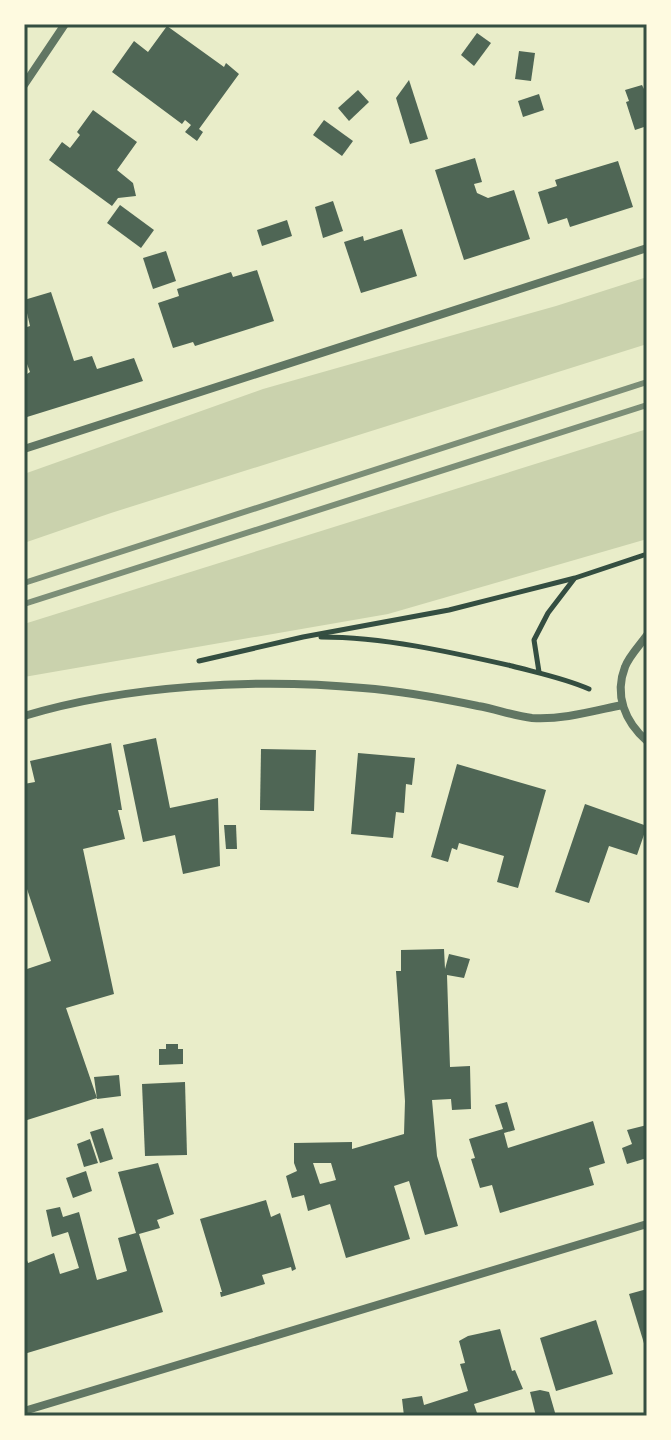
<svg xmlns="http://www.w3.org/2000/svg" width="671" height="1440" font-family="'DM Sans',sans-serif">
  <rect width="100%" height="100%" fill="#e9edc9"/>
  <g fill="#cad2ad">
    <path d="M647,277V344L111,513L24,543V474L263,389L556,306Z"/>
    <path d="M647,429V539L388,614L24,677V624Z"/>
  </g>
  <g fill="#4f6655" fill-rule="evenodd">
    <path d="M167,26L224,67L226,63L239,74L199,129L203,132L197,141L185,132L191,125L185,120L182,124L112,72L134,41L148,52Z"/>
    <path d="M477,33L491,43L474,66L461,55Z"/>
    <path d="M519,51L535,53L531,81L515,79Z"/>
    <path d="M409,80L428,139L410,144L396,98Z"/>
    <path d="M642,85L647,95V126L635,130L626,102L629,101L625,90Z"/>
    <path d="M358,90L369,102L349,121L338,108Z"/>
    <path d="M539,94L544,110L523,117L518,101Z"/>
    <path d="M93,110L137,142L117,170L133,183L136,196L118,198L112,206L49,160L62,142L70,148L80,135L77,132Z"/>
    <path d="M324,120L353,141L342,156L313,135Z"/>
    <path d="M475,158L482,182L474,184L477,193L488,198L514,190L530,239L464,260L435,170Z"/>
    <path d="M618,161L633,207L570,227L567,218L548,224L538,192L557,186L555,180Z"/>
    <path d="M333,201L343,231L323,238L315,207Z"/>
    <path d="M120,205L154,230L141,248L107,223Z"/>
    <path d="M287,220L292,236L262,246L257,230Z"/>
    <path d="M402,229L417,276L361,293L344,242L363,236L364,241Z"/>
    <path d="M166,251L176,281L153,289L143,258Z"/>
    <path d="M257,270L274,321L195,346L193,342L173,348L158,303L179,296L177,289L231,272L233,277Z"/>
    <path d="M51,292L74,361L92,356L97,369L134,358L143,381L27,417L24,408V376L30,372L24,356V328L30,326L24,300Z"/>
    <path d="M156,738L170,808L218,798L220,866L183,874L175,835L143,842L123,745Z"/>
    <path d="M111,743L122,810H118L125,839L83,849L114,994L66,1008L97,1098L24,1121V970L51,961L24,880V784L35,782L30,761Z"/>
    <path d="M261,749L316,750L314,811L260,810Z"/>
    <path d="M358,753L415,758L412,785L406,784L404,813L396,812L393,838L351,834Z"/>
    <path d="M457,764L546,790L518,888L497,882L504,856L459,843L457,850L452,848L448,862L431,857Z"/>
    <path d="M585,804L647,826L637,855L609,846L589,903L555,892Z"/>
    <path d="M224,825H236L237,849H226Z"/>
    <path d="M444,949L445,969L449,954L470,959L464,978L447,975L450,1067L470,1066L471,1109L452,1110L451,1099L432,1100L437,1156L458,1226L425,1235L409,1181L394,1186L410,1239L346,1258L330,1204L308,1211L304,1195L292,1198L286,1176L297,1171L294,1163V1143L352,1142V1149L404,1134L405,1101L396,971H401V950ZM313,1163H331L336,1180L320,1184Z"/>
    <path d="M166,1044H178V1049H183V1064L159,1065V1049H166Z"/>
    <path d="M119,1075L121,1096L97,1099L94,1077Z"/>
    <path d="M185,1082L187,1155L145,1156L142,1084Z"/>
    <path d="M507,1102L515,1130L504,1133L508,1148L593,1121L605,1163L589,1168L594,1185L500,1213L492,1185L480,1188L471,1159L475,1158L469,1139L503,1129L495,1105Z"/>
    <path d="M647,1125V1158L627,1164L622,1148L632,1144L627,1130Z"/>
    <path d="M103,1128L113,1159L100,1163L90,1132Z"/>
    <path d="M90,1139L98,1163L84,1167L77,1144Z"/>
    <path d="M158,1163L174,1214L157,1220L160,1228L139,1234L163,1312L24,1354V1252L28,1263L54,1253L60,1274L79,1268L68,1232L52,1237L46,1210L60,1207L63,1217L79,1212L97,1280L127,1271L118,1238L136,1233L118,1172Z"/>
    <path d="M86,1171L92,1191L73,1198L66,1178Z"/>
    <path d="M266,1200L271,1217L280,1213L296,1269L292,1271L291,1267L262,1275L265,1284L221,1297L220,1292H222L200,1219Z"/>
    <path d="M647,1289V1349L646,1350L629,1294Z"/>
    <path d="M596,1320L613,1374L556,1391L540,1338Z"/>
    <path d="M500,1329L512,1371L515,1370L523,1389L474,1404L478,1416H404L402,1399L422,1396L424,1405L468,1391L460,1364L465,1363L459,1341L468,1336Z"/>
    <path d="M540,1390L549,1392L556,1416H536L530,1392Z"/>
  </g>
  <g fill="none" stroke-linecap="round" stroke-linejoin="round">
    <g stroke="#344e41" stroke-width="5">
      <path d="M321,637C384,637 450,652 512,666C538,673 564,678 589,689"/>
      <path d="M199,661L303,637L449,610L575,578L647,554"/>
      <path d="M539,672L534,640L548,613L574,579"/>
    </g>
    <g stroke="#617663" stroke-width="8">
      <path d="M24,85L65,24"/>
      <path d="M24,449L647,248"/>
      <path d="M647,635C640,645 629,656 625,667C614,695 625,722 647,741"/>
      <path d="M24,716C127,685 257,678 363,688C402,691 440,698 478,706C496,709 514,716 532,718C562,720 593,711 622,705"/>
      <path d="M24,1411L647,1224"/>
    </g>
    <g stroke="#7c8e77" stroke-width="6">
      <path d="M24,583L647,382"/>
      <path d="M24,604L647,405"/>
    </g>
  </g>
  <rect width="671" height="1440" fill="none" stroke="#fefae0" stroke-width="52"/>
  <rect x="26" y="26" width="619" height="1388" fill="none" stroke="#344e41" stroke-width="3"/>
</svg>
